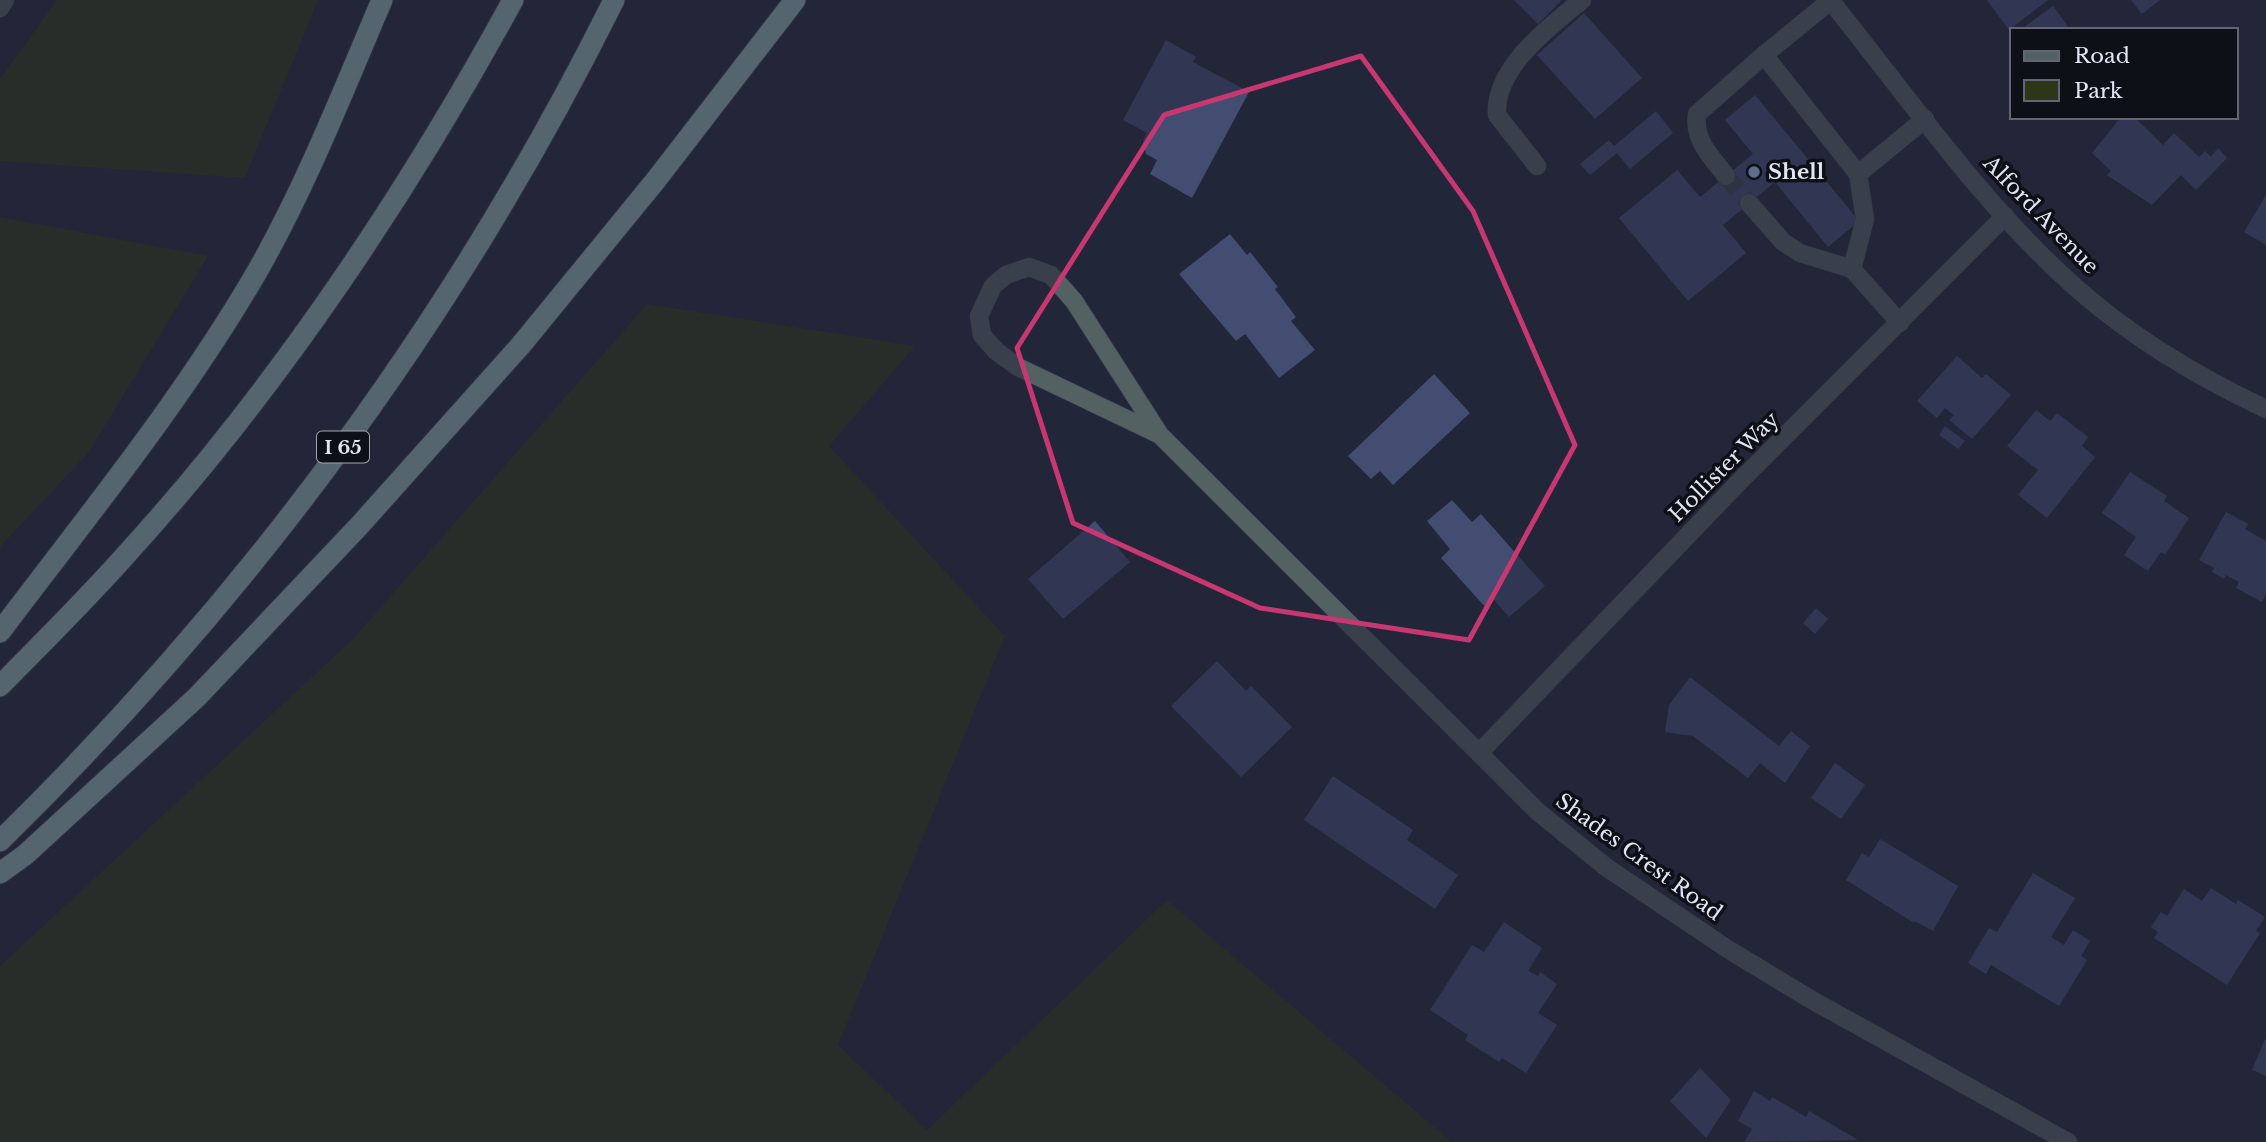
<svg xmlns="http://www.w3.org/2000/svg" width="2266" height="1142" font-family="'Libre Baskerville',serif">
  <rect width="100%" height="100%" fill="#222639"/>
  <g fill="#2d3617">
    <path d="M57,0H318L245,178L0,161V79Z"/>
    <path d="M0,217L208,256L89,452L0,547Z"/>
    <path d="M647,304L915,346L829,446L1005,636L838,1045L927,1130L1167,900L1452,1142H0V966L352,640Z"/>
  </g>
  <g fill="#434c71">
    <path d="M1514,0H1562L1538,24Z"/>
    <path d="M1987,0H2048L2009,30Z"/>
    <path d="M2131,0H2160L2142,14Z"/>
    <path d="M2053,6L2069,28L2020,30Z"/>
    <path d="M1584,13L1642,78L1595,119L1537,55Z"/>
    <path d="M1166,40L1196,57L1193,62L1249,92L1192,198L1150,174L1157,160L1146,154L1143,141L1147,133L1123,120Z"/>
    <path d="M1755,95L1859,221L1828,247L1775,182L1723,225L1746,253L1688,301L1619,218L1677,170L1700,197L1753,154L1725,120Z"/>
    <path d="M1656,111L1673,133L1630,169L1617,153L1590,175L1580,164L1609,140L1614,146Z"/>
    <path d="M2121,117H2134L2163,145L2174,133L2199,157L2205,151L2211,157L2218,148L2227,158L2196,190L2181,175L2152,205L2107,175L2111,171L2092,153Z"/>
    <path d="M2266,195V245L2244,232Z"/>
    <path d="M1230,234L1247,255L1250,252L1278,287L1275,289L1296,317L1291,321L1315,350L1279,378L1245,334L1236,341L1179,274Z"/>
    <path d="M1957,356L1982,378L1986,374L2011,395L1972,439L1949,420L1954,415L1945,408L1937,418L1917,401Z"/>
    <path d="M1434,374L1470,413L1393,485L1380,471L1371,479L1348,456Z"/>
    <path d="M2036,410L2050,421L2057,413L2088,437L2082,446L2095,457L2047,518L2018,495L2038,470L2007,446Z"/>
    <path d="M1945,426L1965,441L1958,449L1939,435Z"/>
    <path d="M2130,472L2167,496L2164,501L2189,518L2165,555L2161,552L2148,571L2124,555L2136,537L2102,513Z"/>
    <path d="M1452,500L1472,522L1481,514L1545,586L1509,617L1494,600L1486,608L1441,558L1450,549L1427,521Z"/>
    <path d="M2226,512L2248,524L2245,529L2266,541V594L2262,602L2236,588L2239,582L2226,575L2224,579L2212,572L2214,568L2199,560Z"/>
    <path d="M1095,521L1130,562L1063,619L1028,579Z"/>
    <path d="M1816,608L1828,619L1815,634L1803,623Z"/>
    <path d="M1217,661L1246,691L1251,686L1292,727L1241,777L1171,706Z"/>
    <path d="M1690,677L1779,746L1791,731L1810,746L1785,783L1760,763L1748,778L1693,736L1665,732L1669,705Z"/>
    <path d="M1835,763L1865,785L1841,819L1811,798Z"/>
    <path d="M1333,776L1413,830L1407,840L1458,875L1435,909L1304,820Z"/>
    <path d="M1880,839L1958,886L1933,931L1915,921L1914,923L1846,880L1862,853L1869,857Z"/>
    <path d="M2033,873L2075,898L2051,937L2064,945L2073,930L2090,941L2081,956L2087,960L2059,1006L1991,965L1986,974L1968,963L1989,928L1997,932Z"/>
    <path d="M2211,888L2236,904L2238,900L2265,917L2256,931L2260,933L2227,985L2154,938L2158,932L2151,927L2161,912L2167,916L2184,889L2202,901Z"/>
    <path d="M1504,922L1542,948L1528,971L1538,976L1540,972L1557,984L1538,1013L1557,1025L1526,1073L1502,1058L1499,1062L1465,1040L1468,1035L1430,1010L1472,945L1484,952Z"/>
    <path d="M2266,1037V1076L2252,1070Z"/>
    <path d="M1700,1068L1731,1100L1706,1138L1670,1101Z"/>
    <path d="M1754,1091L1770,1101L1772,1097L1806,1117L1809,1111L1858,1140L1744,1142L1752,1129L1738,1121Z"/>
  </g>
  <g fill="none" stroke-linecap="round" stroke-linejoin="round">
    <path stroke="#3f4355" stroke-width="18" stroke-dasharray="18 9" stroke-linecap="butt" d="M1726,176L1749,203"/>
    <g stroke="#3d4153" stroke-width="19">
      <g id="minor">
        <path d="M1830,0C1908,97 1981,203 2074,286C2131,337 2198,377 2266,409"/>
        <path d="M1830,1L1764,55L1858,174"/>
        <path d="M0,8L5,0"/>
        <path d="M1537,166L1497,115C1494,68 1548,28 1582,0"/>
        <path d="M1726,176C1711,156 1693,140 1697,114L1764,55"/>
        <path d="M1749,203L1783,242L1800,253L1852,269"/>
        <path d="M1900,323L1852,269L1865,219L1858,174L1925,119"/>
        <path d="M1160,435L1018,367L996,351L982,335L979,316L993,286L1006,275L1029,267L1051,275L1074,301L1160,435L1537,811L1606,867L1726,948L1810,999L2068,1142"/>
        <path d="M1479,753L1738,483L2005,216"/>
      </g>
    </g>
    <g stroke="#3d4153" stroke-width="23">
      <g id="highway">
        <path d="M0,632C89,514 184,398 258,270C307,184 343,91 382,0"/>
        <path d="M0,686C44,641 90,596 132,548C278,387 409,191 513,0"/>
        <path d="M0,841C250,596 458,314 614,0"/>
        <path d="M0,873L25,855L197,697L359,526L521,345L656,180L795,0"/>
      </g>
    </g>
    <use href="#minor" stroke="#546162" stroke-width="18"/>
    <use href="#highway" stroke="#90b1b4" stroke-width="21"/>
  </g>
  <path d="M0 0H2266V1142H0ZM1361,56L1473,211L1575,445L1469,640L1260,608L1073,523L1017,348L1164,115Z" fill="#222639" fill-opacity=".55" fill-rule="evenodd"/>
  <path fill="none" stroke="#c73772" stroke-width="5" stroke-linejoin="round" d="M1361,56L1473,211L1575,445L1469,640L1260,608L1073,523L1017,348L1164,115Z"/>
  <circle fill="#5c6f8a" stroke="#0e1018" stroke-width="2.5" cx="1754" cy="172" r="7"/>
  <g text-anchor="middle" stroke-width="7" stroke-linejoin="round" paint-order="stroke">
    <rect fill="#0e1018" stroke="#a2a6b1" stroke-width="2" x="317" y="431.5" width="52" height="31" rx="5"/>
    <g font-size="19" font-weight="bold" fill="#e2e6f3">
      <text x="343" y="454">I 65</text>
    </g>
    <g font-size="21" font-weight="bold" fill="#e2e6f3" stroke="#0e1018" text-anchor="start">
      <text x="1768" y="179">Shell</text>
    </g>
    <g font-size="21" fill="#e2e6f3" stroke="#0e1018">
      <text transform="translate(2041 215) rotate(46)" y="7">Alford Avenue</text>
      <text transform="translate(1724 467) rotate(-45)" y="7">Hollister Way</text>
      <text transform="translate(1639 857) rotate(36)" y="7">Shades Crest Road</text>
    </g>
  </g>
  <rect x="2010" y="28" width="228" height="91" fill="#0e1018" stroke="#636670" stroke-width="2"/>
  <rect x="2024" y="51" width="35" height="10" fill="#546162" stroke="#636670" stroke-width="2"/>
  <text x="2074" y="63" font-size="21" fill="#e2e6f3">Road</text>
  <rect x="2024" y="80" width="35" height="21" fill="#2d3617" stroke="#636670" stroke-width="2"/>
  <text x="2074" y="98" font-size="21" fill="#e2e6f3">Park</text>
</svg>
